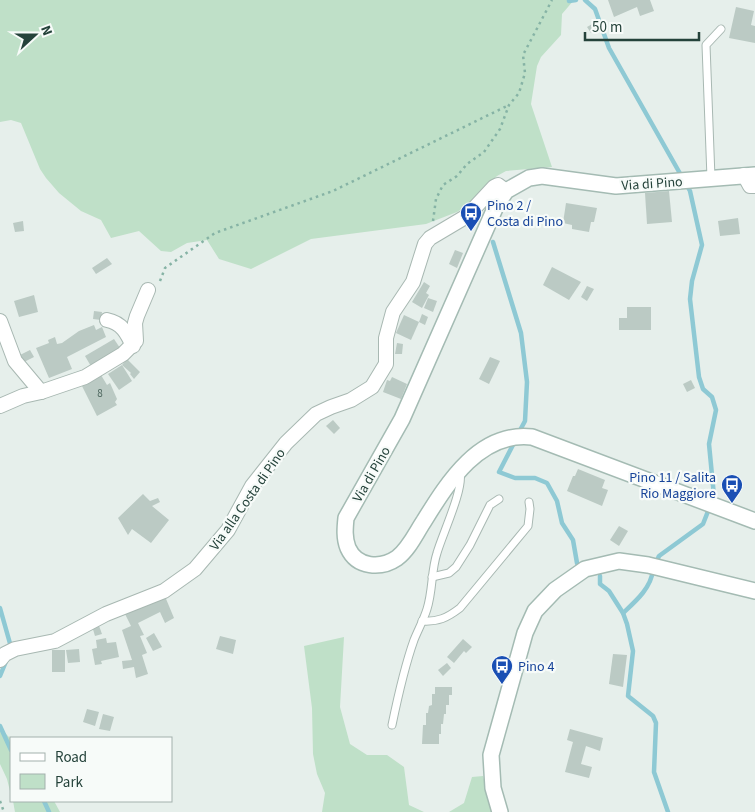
<svg xmlns="http://www.w3.org/2000/svg" width="755" height="812" font-family="'Source Sans 3',sans-serif">
  <rect width="100%" height="100%" fill="#e6efeb"/>
  <g fill="#bfe0c8">
    <path d="M0,0H574L562,14L561,35L541,57L537,66L531,104L552,167L506,171L497,176L465,207L457,212L426,224L311,239L251,269L219,259L207,240L187,243L171,252L161,251L139,231L111,238L101,220L81,211L59,193L46,178L40,169L21,123L11,120L0,122Z"/>
    <path d="M344,637L340,707L350,744L367,755H387L404,767L409,805L424,812H322L325,793L317,774L313,754L312,708L304,646Z"/>
    <path d="M0,728L11,739V795L7,779L0,764Z"/>
    <path d="M483,776L494,812H449L464,803L472,777Z"/>
    <path d="M13,801H54L60,812H15Z"/>
  </g>
  <g fill="none" stroke-linecap="round" stroke-linejoin="round">
    <g stroke="#8ec9d4" stroke-width="4.5">
      <path d="M585,0L595,9L609,48L682,177"/>
      <path d="M569,1L576,0"/>
      <path d="M493,242L521,333L527,382L525,421L518,434"/>
      <path d="M515,441L499,472L515,478H535L547,483L557,501L562,523L573,540L577,563"/>
      <path d="M656,563L659,556L703,524L714,496L709,444L716,410L712,397L703,389L699,377L690,299L692,281L702,245L690,191L686,184"/>
      <path d="M600,576V584L609,591L623,613L627,624L633,651L628,696L653,716L656,723L654,772L668,812"/>
      <path d="M0,608L11,647"/>
      <path d="M623,613C636,601 651,588 653,570"/>
      <path d="M0,676L7,659"/>
      <path d="M0,726L11,750"/>
      <path d="M44,801L49,812"/>
    </g>
  </g>
  <g fill="#bbcac4">
    <path d="M608,0H650L654,11L640,16L637,7L614,17Z"/>
    <path d="M736,7L754,11L751,25L755,26V43L729,38Z"/>
    <path d="M594,23L597,29L591,33L587,27Z"/>
    <path d="M669,191L672,222L647,224L645,193Z"/>
    <path d="M566,203L597,208L594,222H591L589,232L572,229V225L563,223Z"/>
    <path d="M738,218L740,234L720,236L718,221Z"/>
    <path d="M23,221L24,231L15,232L13,223Z"/>
    <path d="M455,250L463,253L457,268L449,264Z"/>
    <path d="M107,258L112,264L96,274L92,268Z"/>
    <path d="M552,267L581,282L569,300L543,285Z"/>
    <path d="M424,282L430,286L426,293L429,295L422,308L412,302Z"/>
    <path d="M587,286L594,289L587,301L581,297Z"/>
    <path d="M34,295L38,312L19,317L14,301Z"/>
    <path d="M428,298L437,301L433,312L424,308Z"/>
    <path d="M627,307H651V330H619V318H627Z"/>
    <path d="M94,311L102,312L101,320L93,319Z"/>
    <path d="M422,314L428,317L425,325L419,322Z"/>
    <path d="M404,315L419,322L411,340L396,333Z"/>
    <path d="M94,325L96,330L102,327L106,337L67,357L72,369L49,378L36,348L49,343L48,340L55,337L57,344L62,343L79,331Z"/>
    <path d="M114,339L122,351L92,368L85,356Z"/>
    <path d="M397,343L403,344L402,354H395Z"/>
    <path d="M30,350L34,357L22,363L18,356Z"/>
    <path d="M490,357L500,361L489,384L479,379Z"/>
    <path d="M127,359L140,372L134,379L130,374L131,373L122,365Z"/>
    <path d="M122,365L132,381L119,390L108,374Z"/>
    <path d="M101,375L107,385L110,383L117,399L115,402L117,405L97,416L81,384Z"/>
    <path d="M392,377L407,384L401,399L383,392L387,380L390,381Z"/>
    <path d="M691,380L695,388L687,392L683,384Z"/>
    <path d="M333,420L340,428L334,434L326,426Z"/>
    <path d="M578,469L605,480L602,488L608,490L602,506L567,491L573,476H575Z"/>
    <path d="M143,494L150,501L158,498L160,502L152,506L169,520L151,543L132,529L128,535L118,518Z"/>
    <path d="M619,526L628,531L619,546L610,540Z"/>
    <path d="M164,594L174,618L165,623L160,612L138,623L144,635L140,636L147,653L142,655L148,674L136,678L134,667L123,669L122,661L132,660L122,630L131,626L123,610Z"/>
    <path d="M98,623L102,634L95,636L92,626Z"/>
    <path d="M154,633L162,647L153,651L146,638Z"/>
    <path d="M220,636L236,640L233,654L216,649Z"/>
    <path d="M106,638L107,643L116,642L119,657L101,661L102,664L95,665L92,649L97,648L96,640Z"/>
    <path d="M463,639L472,647L466,653L464,651L454,663L447,657Z"/>
    <path d="M79,649L80,662L68,663L66,650Z"/>
    <rect x="52" y="650" width="13" height="22"/>
    <path d="M613,654L627,655L623,687L609,684Z"/>
    <path d="M447,663L451,668L443,676L438,670Z"/>
    <path d="M435,687H452V695H449V705H446V714H444L443,724H441V734H439V744H422L423,725H426V713H428L429,706L432,705V694H435Z"/>
    <path d="M87,709L99,712L95,726L83,722Z"/>
    <path d="M103,714L114,717L110,731L99,729Z"/>
    <path d="M570,729L603,738L600,751L586,746L581,764L592,767L589,778L565,772L573,742L567,740Z"/>
  </g>
  <g fill="none" stroke-linecap="round" stroke-linejoin="round">
    <g stroke="#a8b8b2" stroke-width="9">
      <g id="lane">
        <path d="M711,178L706,45L721,29"/>
        <path d="M432,577L449,573L456,567L470,545L490,505L499,499"/>
        <path d="M422,621C438,622 447,618 460,608L528,526L530,509L529,502"/>
        <path d="M392,725C398,696 404,668 414,640C418,630 424,619 427,609C433,590 431,571 437,553C442,535 464,489 460,473"/>
      </g>
    </g>
    <g stroke="#a8b8b2" stroke-width="16">
      <g id="street">
        <path d="M744,175L750,186H755"/>
        <path d="M107,320C122,323 127,333 133,346"/>
        <path d="M0,321L15,361L41,392"/>
        <path d="M0,406L23,396L41,392L85,377L123,354L136,341L135,323L137,316L148,290"/>
        <path d="M0,660L5,654L15,649L55,641L106,614L164,591L195,569L228,530L252,486L286,443L316,414L331,407L351,400L372,387L386,364V338L393,312L413,282L425,244L430,238L467,216L494,187L498,185L506,191"/>
      </g>
    </g>
    <g stroke="#a4bbb3" stroke-width="18">
      <g id="secondary">
        <path d="M755,175L616,186L542,176L529,178L506,191L496,206L402,419L346,518C345,528 344,538 348,548C357,568 381,569 397,558C409,549 416,533 424,521C448,482 480,431 532,437L755,521"/>
        <path d="M500,812L493,788L491,755L525,633L535,611L555,590L585,569L619,561L648,565L755,591"/>
      </g>
    </g>
    <g stroke="#86b3a5" stroke-width="2.5" stroke-dasharray="2.5 4" stroke-linecap="butt">
      <path d="M433,221L436,199L443,185L457,176L467,164L484,152L500,129L509,105L519,93L525,73L523,55L552,0"/>
      <path d="M160,281L165,268L215,233L333,191L509,105"/>
      <path d="M0,801L4,812"/>
    </g>
    <use href="#lane" stroke="#fff" stroke-width="7"/>
    <use href="#street" stroke="#fff" stroke-width="14"/>
    <use href="#secondary" stroke="#fff" stroke-width="15"/>
  </g>
  <defs>
    <g id="bus-pin" transform="scale(1.125)"><path d="M0 17L-7.5 6A9.5 9.5 0 1 1 7.5 6Z" fill="#1a4fb4" stroke="#f7fbf9"/><path d="M-5-6H5V4H4V6H2V4H-2V6H-4V4H-5ZM-3.5-4V0h7V-4ZM-3.5 1.2v1.5H-2V1.2ZM2 1.2v1.5H3.5V1.2Z" fill="#fff"/></g>
  </defs>
  <g fill-rule="evenodd">
    <use href="#bus-pin" x="471" y="213"/>
    <use href="#bus-pin" x="732" y="485"/>
    <use href="#bus-pin" x="502" y="666"/>
  </g>
  <g text-anchor="middle" stroke-width="4.5" stroke-linejoin="round" paint-order="stroke">
    <g font-size="11" fill="#4a645c">
      <text x="100" y="397">8</text>
    </g>
    <g font-size="14" fill="#24423a" stroke="#f7fbf9">
      <text transform="translate(652 183) rotate(-4)" y="5">Via di Pino</text>
      <text transform="translate(371 474) rotate(-60)" y="5">Via di Pino</text>
      <text transform="translate(247 499) rotate(-55)" y="5">Via alla Costa di Pino</text>
    </g>
    <g font-size="14" fill="#164399" stroke="#f7fbf9" text-anchor="start">
      <text x="487" y="210">Pino 2 /<tspan x="487" dy="16">Costa di Pino</tspan></text>
      <text x="716" y="482" text-anchor="end">Pino 11 / Salita<tspan x="716" dy="16">Rio Maggiore</tspan></text>
      <text x="518" y="671">Pino 4</text>
    </g>
  </g>
  <rect x="10" y="737" width="162" height="65" fill="#f7fbf9" stroke="#a3b1ad"/>
  <rect x="20" y="753" width="25" height="8" fill="#ffffff" stroke="#a3b1ad"/>
  <text x="55" y="762" font-size="15" fill="#24423a">Road</text>
  <rect x="20" y="774" width="25" height="15" fill="#bfe0c8" stroke="#a3b1ad"/>
  <text x="55" y="787" font-size="15" fill="#24423a">Park</text>
  <g transform="translate(35 35) rotate(69)" stroke="#f7fbf9" stroke-width="4" paint-order="stroke">
  <path d="M0-4L9 19L0 12L-9 19Z" fill="#24423a"/>
  <text y="-8" font-size="14" font-weight="bold" text-anchor="middle" fill="#24423a">N</text>
  </g>
  <path d="M585 32v8h114v-8" fill="none" stroke="#24423a" stroke-width="2.5"/>
  <text x="592" y="32" font-size="15" fill="#24423a" stroke="#f7fbf9" stroke-width="4" paint-order="stroke">50 m</text>
</svg>
